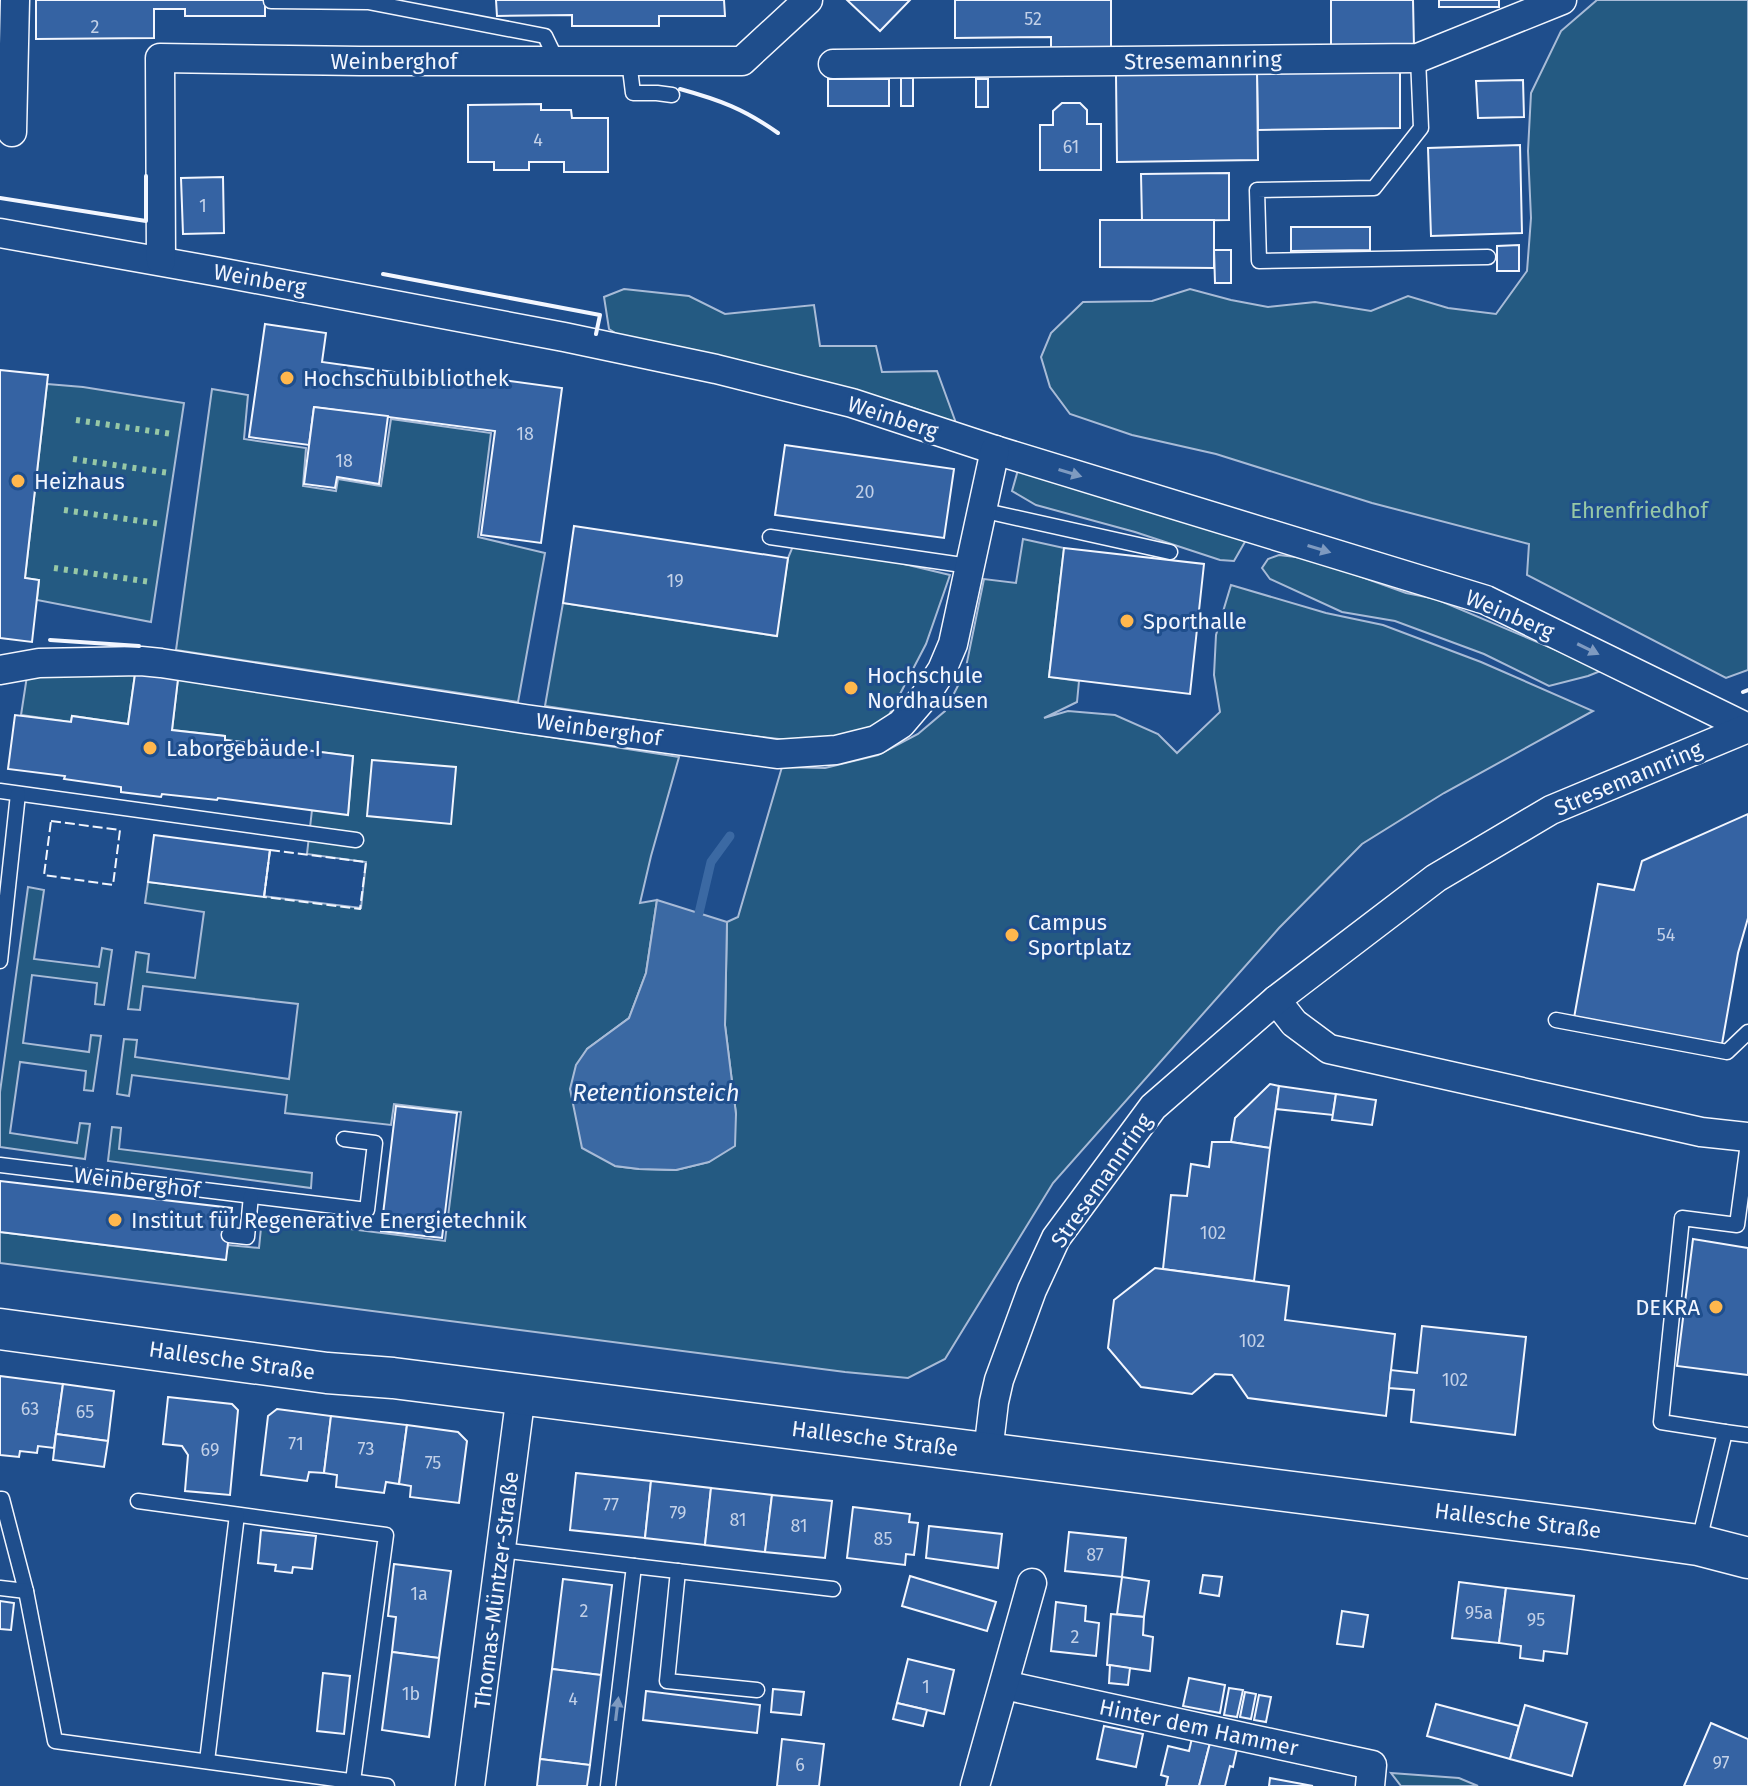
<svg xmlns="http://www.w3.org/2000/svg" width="1748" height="1786" font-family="'Fira Sans',sans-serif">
  <rect width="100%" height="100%" fill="#1f4e8c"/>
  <g fill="#245a82" stroke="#a8bbd7" stroke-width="2">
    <path d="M1597,0H1748V670L1726,678L1527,575L1529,544L1372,503L1216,454L1132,435L1070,414L1050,387L1041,357L1051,333L1083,302L1152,301L1190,289L1231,300L1268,307L1315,302L1371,311L1408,296L1448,308L1496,314L1527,271L1531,218L1528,151L1531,93L1561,31Z"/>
    <path d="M624,289L689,296L725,314L814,305L820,346H876L882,372L937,371L956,423L902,404L756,369L631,343L609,329L604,297Z"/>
    <path d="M47,384L83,387L184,403L151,622L37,600L39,580L25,578Z"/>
    <path d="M212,389L248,395L244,439L306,448L303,486L336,491L338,479L381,486L391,419L491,433L478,537L545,553L518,702L176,650Z"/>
    <path d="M1020,463L1246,540L1234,561L1220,560L1135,532L1036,505L1012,491Z"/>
    <path d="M1023,539L1064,548L1049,677L1079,681L1077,702L1044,718L1068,711L1115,715L1158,734L1177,753L1220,712L1214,675L1216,635L1231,585L1326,613L1383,625L1481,662L1593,711L1444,793L1362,844L1279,928L1053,1183L945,1359L908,1378L845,1372L0,1263V1232L225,1260L228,1245L259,1248L262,1218L445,1241L461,1112L394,1104L391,1125L285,1113L287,1095L132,1075L129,1096L117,1094L124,1039L137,1040L135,1057L289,1079L298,1004L143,986L140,1010L128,1009L136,952L149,954L147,972L195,978L204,912L145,903L148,882L361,908L366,862L307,854L312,810L348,814L353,756L225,740L224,736L172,730L178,679L679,757L651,856L640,903L657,900L646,973L629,1018L587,1049L615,1166L639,1169L676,1170L709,1162L736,1114L725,1025L727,922L738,917L782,767L825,768L878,755L918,734L945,711L965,672L984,579L1016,583Z"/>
    <path d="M793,546L879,558L950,575L926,644L886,721L841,738L796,741L718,732L545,706L563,603L776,636L788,558Z"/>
    <path d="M1279,555L1304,558L1334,567L1406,593L1436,599L1603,670L1588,676L1549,686L1484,654L1395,621L1342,612L1270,579L1262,568L1268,559Z"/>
    <path d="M135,674L128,724L72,716L71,722L21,715L27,676Z"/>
    <path d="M28,887L44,890L34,959L99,967L102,948L112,950L104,1005L95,1004L97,983L32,975L23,1043L89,1052L91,1035L101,1036L93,1091L84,1090L86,1071L20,1062L10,1133L77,1143L80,1123L90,1124L85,1159L0,1147V1092Z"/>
    <path d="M112,1127L121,1128L119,1149L312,1173L311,1188L108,1161Z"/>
    <path d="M1391,1773L1459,1778L1478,1786H1401Z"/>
  </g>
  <path fill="#3b69a3" stroke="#a8bbd7" stroke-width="2" d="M657,900L727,922L725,1025L736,1114L735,1146L709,1162L676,1170L639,1169L615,1166L582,1148L570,1089L576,1065L587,1049L629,1018L646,973Z"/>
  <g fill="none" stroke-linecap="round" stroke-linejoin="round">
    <path stroke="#3b69a3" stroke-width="9" d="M699,913L711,862L730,836"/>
  </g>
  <g fill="#3563a3" stroke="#f2f6ff" stroke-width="2">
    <path d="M36,0H265V16H185V9H154V38L36,39Z"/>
    <path d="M496,0H724L725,16H659V26H572V15L497,16Z"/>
    <path d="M847,0H910L880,31Z"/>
    <path d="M955,0H1111V51H1051V37L955,38Z"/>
    <path d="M1331,0H1413L1414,47L1331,48Z"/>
    <rect x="1439" y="0" width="60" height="7"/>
    <path d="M1400,71V128L1258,130L1257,73Z"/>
    <path d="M1257,73L1258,160L1117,162L1116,75Z"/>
    <rect x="901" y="78" width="12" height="28"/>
    <rect x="828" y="79" width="61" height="27"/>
    <rect x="976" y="79" width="12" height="28"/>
    <path d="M1523,80L1524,117L1478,118L1476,81Z"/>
    <path d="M1062,103H1080L1087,110V124H1101V170H1040V125H1053V111Z"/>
    <path d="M541,104V110H571L572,118H608V172H564V162H529V170H494V162H468V105Z"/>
    <path d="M1520,145L1522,233L1431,236L1428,148Z"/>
    <path d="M1229,173V220L1142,221L1141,174Z"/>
    <path d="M223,177L224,233L183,234L181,178Z"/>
    <path d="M1100,220H1214V268L1100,267Z"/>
    <path d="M1291,227H1370V250L1291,251Z"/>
    <path d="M1519,245V271H1497V246Z"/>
    <path d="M1214,250H1231V283H1215Z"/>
    <path d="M265,324L326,333L322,362L502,387L503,380L562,388L541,543L481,535L495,431L314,407L309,445L249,437Z"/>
    <path d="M0,370L48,375L25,578L39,580L32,642L0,638Z"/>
    <path d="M314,407L388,416L379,484L337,477L335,488L304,484Z"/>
    <path d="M785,445L954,469L944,538L775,515Z"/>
    <path d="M574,526L788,558L777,636L563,603Z"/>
    <path d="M1064,548L1204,564L1190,694L1049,677Z"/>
    <path d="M135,674L178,679L172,730L225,736V740L353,756L348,815L218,798L217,800L162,794L161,797L121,792V787L64,779L65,776L8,769L15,715L71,722L72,716L128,724Z"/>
    <path d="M372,760L456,767L451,824L367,816Z"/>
    <path d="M1748,814V918L1738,953L1722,1044L1574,1018L1598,884L1634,890L1642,861Z"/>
    <path d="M154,835L270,850L264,897L148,882Z"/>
    <path d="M1270,1084L1279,1086L1270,1148L1231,1142L1235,1118Z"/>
    <path d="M1279,1086L1336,1094L1333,1115L1276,1109Z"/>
    <path d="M1336,1094L1376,1100L1372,1125L1332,1120Z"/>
    <path d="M396,1106L457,1113L442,1238L381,1231Z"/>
    <path d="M1212,1142H1231L1270,1148L1254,1281L1163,1269L1171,1195L1187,1196L1191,1164L1209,1167Z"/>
    <path d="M0,1181L232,1208L226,1260L0,1232Z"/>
    <path d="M1693,1239L1748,1248V1375L1677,1366Z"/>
    <path d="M1155,1268L1289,1286L1285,1320L1395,1334L1386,1416L1248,1398L1232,1375L1215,1374L1192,1394L1141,1387L1108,1348L1114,1300Z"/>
    <path d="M1422,1326L1526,1337L1515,1435L1411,1422L1414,1390L1389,1388L1391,1370L1417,1373Z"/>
    <path d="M0,1376L63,1384L54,1448L38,1446L37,1453L20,1451L19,1457L0,1455Z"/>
    <path d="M63,1384L114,1391L108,1441L56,1434Z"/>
    <path d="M168,1397L232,1404L238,1410L230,1495L185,1491L188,1455L182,1446L163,1444Z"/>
    <path d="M277,1409L331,1416L324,1473L309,1472L307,1481L261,1475L268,1416Z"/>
    <path d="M331,1416L407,1425L399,1484L386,1482L384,1493L336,1487L337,1475L324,1473Z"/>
    <path d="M407,1425L458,1432L467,1441L459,1503L410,1497L411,1486L399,1484Z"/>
    <path d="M56,1434L108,1441L104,1467L53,1460Z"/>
    <path d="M576,1473L651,1481L645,1538L570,1530Z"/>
    <path d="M651,1481L711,1488L705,1545L645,1538Z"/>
    <path d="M711,1488L772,1495L765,1552L705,1545Z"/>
    <path d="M772,1495L832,1501L825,1558L765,1552Z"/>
    <path d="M853,1507L910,1514L909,1522L918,1523L914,1555L906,1554L905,1565L847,1558Z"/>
    <path d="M929,1526L1002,1534L998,1568L926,1558Z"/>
    <path d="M261,1530L316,1536L312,1569L293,1567L292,1573L275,1571L276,1565L258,1563Z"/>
    <path d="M1069,1532L1126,1538L1122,1577L1065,1571Z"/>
    <path d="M394,1564L451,1571L439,1658L392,1652L396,1617L388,1616Z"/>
    <path d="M1203,1575L1222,1577L1219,1596L1200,1593Z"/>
    <path d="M910,1576L996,1602L987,1631L902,1606Z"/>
    <path d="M1122,1577L1149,1581L1144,1617L1117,1614Z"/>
    <path d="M563,1579L612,1585L601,1675L552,1669Z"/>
    <path d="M1459,1582L1506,1588L1499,1643L1452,1638Z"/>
    <path d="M1506,1588L1574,1596L1567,1654L1544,1651L1543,1661L1520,1658L1521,1646L1499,1643Z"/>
    <path d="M0,1601L14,1603L11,1630L0,1629Z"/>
    <path d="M1056,1602L1086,1606L1085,1621L1099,1623L1096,1656L1051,1651Z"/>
    <path d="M1342,1611L1368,1615L1363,1647L1337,1644Z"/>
    <path d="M1111,1614L1144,1617L1143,1635L1153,1637L1150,1671L1107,1665Z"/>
    <path d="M392,1652L439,1658L429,1737L382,1730Z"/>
    <path d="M908,1659L954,1670L944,1714L897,1703Z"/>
    <path d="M1110,1665L1130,1668L1128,1685L1109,1683Z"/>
    <path d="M552,1669L601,1675L590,1765L540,1759Z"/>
    <path d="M323,1673L350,1676L344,1734L317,1731Z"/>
    <path d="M1189,1678L1225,1685L1220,1713L1183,1706Z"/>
    <path d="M1229,1688L1243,1690L1237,1717L1224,1715Z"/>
    <path d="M773,1689L804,1692L801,1715L771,1712Z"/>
    <path d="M646,1691L760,1705L757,1733L643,1720Z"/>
    <path d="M1245,1692L1256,1694L1251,1719L1240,1717Z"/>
    <path d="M1259,1695L1271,1697L1266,1722L1254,1720Z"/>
    <path d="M897,1703L927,1710L923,1726L893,1719Z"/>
    <path d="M1436,1704L1519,1726L1510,1759L1427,1736Z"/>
    <path d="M1525,1705L1587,1723L1572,1776L1510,1759Z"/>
    <path d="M1711,1723L1748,1739V1786H1684Z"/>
    <path d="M1104,1726L1143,1734L1136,1767L1097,1759Z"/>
    <path d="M1192,1738L1210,1743L1199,1786H1166L1168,1777L1161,1775L1168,1746L1189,1751Z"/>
    <path d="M782,1739L824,1744L819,1786H777Z"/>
    <path d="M1210,1743L1237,1749L1233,1767L1230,1766L1225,1786H1199Z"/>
    <path d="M540,1759L590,1765L587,1786H537Z"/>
    <path d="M1270,1778L1313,1786H1269Z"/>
  </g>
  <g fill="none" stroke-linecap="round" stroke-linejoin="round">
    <g stroke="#f2f6ff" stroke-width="17">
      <g id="service">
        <path d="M271,1L368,2L545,36L557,61"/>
        <path d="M1418,58L1421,128L1374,188L1257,190L1259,261L1488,257"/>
        <path d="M629,61L633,93H657L672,95"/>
        <path d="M981,510L1170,552"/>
        <path d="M770,537L969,566"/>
        <path d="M0,791L356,840"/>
        <path d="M0,961L18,794"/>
        <path d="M1556,1020L1727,1052L1748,1032"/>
        <path d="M0,1165L367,1210L375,1143L344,1139"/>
        <path d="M229,1235L247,1237L251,1196"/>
        <path d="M1725,1432L1748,1435"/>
        <path d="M0,1499H2L26,1591L55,1741L387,1786"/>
        <path d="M138,1501L386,1535L353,1781"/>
        <path d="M1699,1541L1725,1432L1661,1422L1682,1218L1737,1225L1748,1143"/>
        <path d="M501,1550L634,1566L608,1786"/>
        <path d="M634,1566L833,1589"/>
        <path d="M678,1571L667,1681L757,1690"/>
        <path d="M0,1588L26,1591"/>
        <path d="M207,1761L237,1515"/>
      </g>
    </g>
    <g stroke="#f2f6ff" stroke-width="31">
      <g id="minor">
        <path d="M833,64L1418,58L1562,0"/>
        <path d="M12,132L15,0"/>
        <path d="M0,233L219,272L564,337L716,369L852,403L995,450L1486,600L1748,728"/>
        <path d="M161,261L160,58L360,61H742L808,0"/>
        <path d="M0,670L39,663L141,661L161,663L525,719L777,754L836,750L876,740L901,724L925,696L942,670L953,644L995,450"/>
        <path d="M1276,1000L1294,1023L1329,1049L1701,1132L1748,1137"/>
        <path d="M988,1452L994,1402L999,1380L1032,1290L1056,1238L1153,1107L1276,1000L1436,878L1551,810L1748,728"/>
        <path d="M1004,1685L1372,1765L1370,1786"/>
        <path d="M470,1786L521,1394"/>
        <path d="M975,1786L1032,1583"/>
      </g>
    </g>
    <g stroke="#f2f6ff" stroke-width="43">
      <path id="secondary" d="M0,1329L327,1373L393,1378L1585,1529L1698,1545L1748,1558"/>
    </g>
    <use href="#service" stroke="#1f4e8c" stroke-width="14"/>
    <use href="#minor" stroke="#1f4e8c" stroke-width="28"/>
    <use href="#secondary" stroke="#1f4e8c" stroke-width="40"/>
    <g stroke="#97c8a6" stroke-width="6" stroke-dasharray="4 6" stroke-linecap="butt">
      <path d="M76,420L172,434"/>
      <path d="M73,459L169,473"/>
      <path d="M64,510L161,524"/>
      <path d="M54,568L151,582"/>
    </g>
    <g stroke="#f2f6ff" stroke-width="2" stroke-dasharray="10 4" stroke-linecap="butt">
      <path d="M51,821L120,830L113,885L44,875Z"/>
      <path d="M270,850L366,862L360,909L264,897Z"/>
    </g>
    <g stroke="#f2f6ff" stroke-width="4">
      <path d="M680,89C720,100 744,109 778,133"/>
      <path d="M0,198L146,221V176"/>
      <path d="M383,274L600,315L596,334"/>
      <path d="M50,640L139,646"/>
      <path d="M1743,692L1748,690"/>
    </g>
  </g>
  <defs><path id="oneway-solid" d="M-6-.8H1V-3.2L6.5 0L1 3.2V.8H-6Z" transform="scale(2)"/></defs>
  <g fill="#7e9ac0">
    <use href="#oneway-solid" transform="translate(1070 473) rotate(17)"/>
    <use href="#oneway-solid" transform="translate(1319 549) rotate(17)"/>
    <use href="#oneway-solid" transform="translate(1588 649) rotate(26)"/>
    <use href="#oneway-solid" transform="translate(617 1709) rotate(-83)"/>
  </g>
  <g fill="#ffb74d" stroke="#1f4e8c" stroke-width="3">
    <circle cx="287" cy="378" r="8"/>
    <circle cx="18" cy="481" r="8"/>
    <circle cx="1127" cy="621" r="8"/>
    <circle cx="851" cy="688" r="8"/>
    <circle cx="150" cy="748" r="8"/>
    <circle cx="1012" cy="935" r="8"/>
    <circle cx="115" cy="1220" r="8"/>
    <circle cx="1716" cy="1307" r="8"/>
  </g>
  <g text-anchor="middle" stroke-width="6" stroke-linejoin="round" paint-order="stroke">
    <g font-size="18" fill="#c3d1e8">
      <text x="1033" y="25">52</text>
      <text x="95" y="33">2</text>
      <text x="538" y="146">4</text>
      <text x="1071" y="153">61</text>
      <text x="203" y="212">1</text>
      <text x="525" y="440">18</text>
      <text x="344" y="467">18</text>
      <text x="865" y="498">20</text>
      <text x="675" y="587">19</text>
      <text x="1666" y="941">54</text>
      <text x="1213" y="1239">102</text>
      <text x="1252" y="1347">102</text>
      <text x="1455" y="1386">102</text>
      <text x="30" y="1415">63</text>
      <text x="85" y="1418">65</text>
      <text x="296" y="1450">71</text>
      <text x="366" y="1455">73</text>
      <text x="210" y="1456">69</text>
      <text x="433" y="1469">75</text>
      <text x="611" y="1511">77</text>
      <text x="678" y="1519">79</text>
      <text x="738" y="1526">81</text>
      <text x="799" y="1532">81</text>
      <text x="883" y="1545">85</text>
      <text x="1095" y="1561">87</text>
      <text x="419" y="1600">1a</text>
      <text x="584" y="1617">2</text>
      <text x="1479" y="1619">95a</text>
      <text x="1536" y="1626">95</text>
      <text x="1075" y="1643">2</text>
      <text x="926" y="1693">1</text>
      <text x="411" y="1700">1b</text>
      <text x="573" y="1705">4</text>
      <text x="1721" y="1769">97</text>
      <text x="800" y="1771">6</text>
    </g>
    <g font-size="22" fill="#f2f6ff" stroke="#1f4e8c">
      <text transform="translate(1203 60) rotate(-1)" y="8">Stresemannring</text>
      <text x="394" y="69">Weinberghof</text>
      <text transform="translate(260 279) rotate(10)" y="8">Weinberg</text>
      <text transform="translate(893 417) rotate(18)" y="8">Weinberg</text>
      <text transform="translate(1510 614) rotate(23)" y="8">Weinberg</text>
      <text transform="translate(599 729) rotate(8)" y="8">Weinberghof</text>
      <text transform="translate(1628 778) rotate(-23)" y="8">Stresemannring</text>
      <text transform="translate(1101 1180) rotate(-55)" y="8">Stresemannring</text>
      <text transform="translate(137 1182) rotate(7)" y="8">Weinberghof</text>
      <text transform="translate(232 1360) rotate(8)" y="8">Hallesche Straße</text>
      <text transform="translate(875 1438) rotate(7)" y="8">Hallesche Straße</text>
      <text transform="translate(1518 1520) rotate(7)" y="8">Hallesche Straße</text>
      <text transform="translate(496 1590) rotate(-83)" y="8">Thomas-Müntzer-Straße</text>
      <text transform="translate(1199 1727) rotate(12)" y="8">Hinter dem Hammer</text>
    </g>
    <g font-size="22" fill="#f2f6ff" stroke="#1f4e8c" text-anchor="start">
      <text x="303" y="386">Hochschulbibliothek</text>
      <text x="34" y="489">Heizhaus</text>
      <text x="1143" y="629">Sporthalle</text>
      <text x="867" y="683">Hochschule<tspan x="867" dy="25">Nordhausen</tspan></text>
      <text x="166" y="756">Laborgebäude I</text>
      <text x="1028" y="930">Campus<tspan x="1028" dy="25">Sportplatz</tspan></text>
      <text x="131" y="1228">Institut für Regenerative Energietechnik</text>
      <text x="1700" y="1315" text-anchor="end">DEKRA</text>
    </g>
    <g font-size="22" fill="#97c8a6" stroke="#1f4e8c">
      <text x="1639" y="518">Ehrenfriedhof</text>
    </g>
    <g font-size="24" font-style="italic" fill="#f2f6ff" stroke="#1f4e8c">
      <text x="656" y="1101">Retentionsteich</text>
    </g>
  </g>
</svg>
